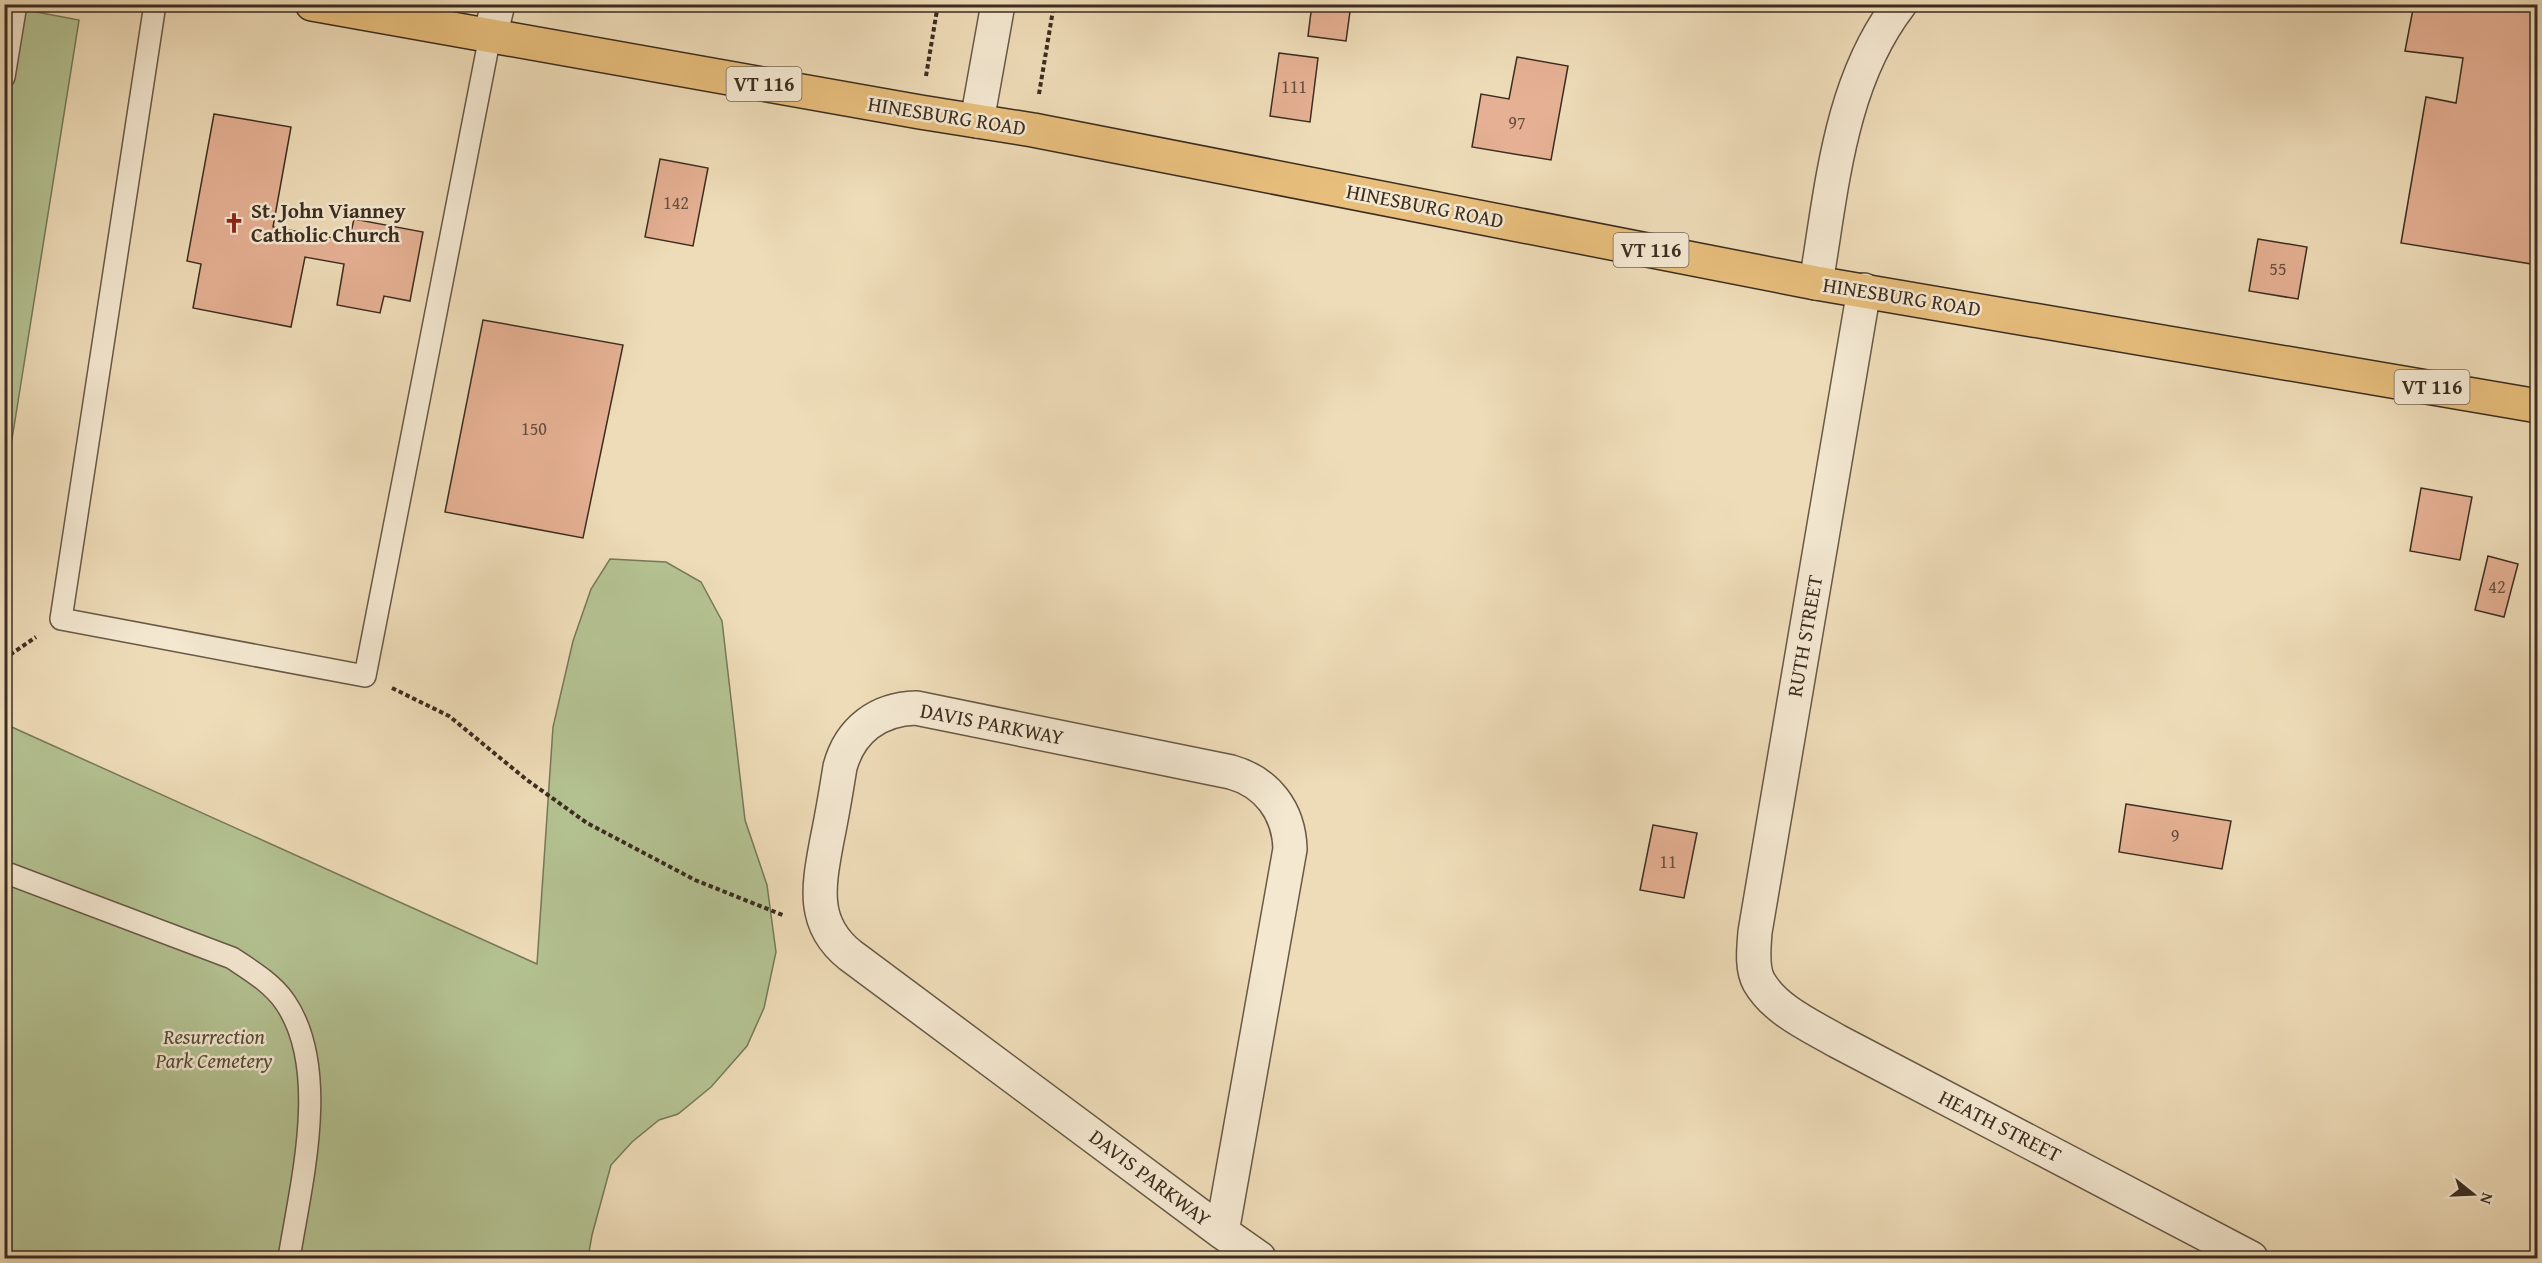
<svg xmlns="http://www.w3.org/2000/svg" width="2542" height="1263" font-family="'Gentium Book Plus',serif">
  <rect width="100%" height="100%" fill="#eedcb8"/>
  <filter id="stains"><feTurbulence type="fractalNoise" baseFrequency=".00333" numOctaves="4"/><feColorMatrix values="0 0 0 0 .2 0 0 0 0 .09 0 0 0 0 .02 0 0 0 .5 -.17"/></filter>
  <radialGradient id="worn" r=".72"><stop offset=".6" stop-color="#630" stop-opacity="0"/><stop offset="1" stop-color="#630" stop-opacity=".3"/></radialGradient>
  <g fill="#b4c292" stroke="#787859" stroke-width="1.5">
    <path d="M5,6L79,20L5,483Z"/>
    <path d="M610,559L666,562L701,582L722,621L745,820L767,885L776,952L764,1008L747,1046L711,1087L678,1114L659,1120L632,1142L611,1165L592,1235L588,1258H5V724L537,964L553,727L573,641L591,589Z"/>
  </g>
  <g fill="#e5b093" stroke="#3c2d20" stroke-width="1.5">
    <path d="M1312,4H1351L1346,41L1308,36Z"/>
    <path d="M2414,4H2538V265L2401,243L2426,97L2456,103L2463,58L2405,51Z"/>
    <path d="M1279,53L1318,58L1310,122L1270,116Z"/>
    <path d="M1517,57L1568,66L1551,160L1472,147L1481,94L1509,99Z"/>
    <path d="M214,114L291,127L273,227L349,241L354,219L423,232L410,301L384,296L380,313L337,305L344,264L305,257L291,327L193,308L201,264L187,261Z"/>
    <path d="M660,159L708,168L693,246L645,237Z"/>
    <path d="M2258,239L2307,247L2298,299L2249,291Z"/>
    <path d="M483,320L623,345L583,538L445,512Z"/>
    <path d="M2421,488L2472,497L2460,560L2410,551Z"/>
    <path d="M2488,556L2518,564L2504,617L2475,610Z"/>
    <path d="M2126,804L2231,821L2222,869L2119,852Z"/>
    <path d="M1653,825L1697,833L1684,898L1640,890Z"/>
  </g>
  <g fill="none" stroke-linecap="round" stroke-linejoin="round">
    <g stroke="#685946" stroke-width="24">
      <g id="service">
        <path d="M155,4L61,619L365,676L490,36"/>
        <path d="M4,77L16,4"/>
        <path d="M4,872L232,958C250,970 272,983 285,1002C331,1069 301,1183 289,1258"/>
      </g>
    </g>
    <g stroke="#685946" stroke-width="36">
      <g id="minor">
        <path d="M490,36L498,4"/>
        <path d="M977,121L998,4"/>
        <path d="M1816,283C1832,189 1839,83 1900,4"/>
        <path d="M1864,290L1755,932C1754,947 1751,968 1759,982C1775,1010 1811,1026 1837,1041L2251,1258"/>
        <path d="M1222,1232L1290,849C1289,811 1267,782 1231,772L916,708C878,709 850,730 840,767C836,792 832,816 827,840C819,884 810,923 850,955L1222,1232L1259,1258"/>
      </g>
    </g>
    <g stroke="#3c2d20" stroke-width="36">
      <path id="primary" d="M312,4L920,112L1033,130L1816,283L2538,406"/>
    </g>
    <g stroke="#3c2d20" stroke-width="4" stroke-dasharray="4.5 3" stroke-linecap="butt">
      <path d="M926,76L938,4"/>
      <path d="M1039,94L1054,4"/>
      <path d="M4,659L36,637"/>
      <path d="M392,688L449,716L527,780L587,823L695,880L785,916"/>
    </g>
    <use href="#service" stroke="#f4e8d1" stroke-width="21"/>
    <use href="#minor" stroke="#f4e8d1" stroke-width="33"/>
    <use href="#primary" stroke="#e7be7c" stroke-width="33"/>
  </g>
  <defs>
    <g id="church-bare" transform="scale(1.62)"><path d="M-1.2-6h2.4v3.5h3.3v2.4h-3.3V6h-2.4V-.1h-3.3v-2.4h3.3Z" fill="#8f2418" stroke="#f4e8d1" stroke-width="2.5" paint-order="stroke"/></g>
  </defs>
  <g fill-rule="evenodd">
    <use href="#church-bare" x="234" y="223"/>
  </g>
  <g text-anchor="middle" stroke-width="5" stroke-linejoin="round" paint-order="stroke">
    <g font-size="18" fill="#664e3d">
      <text x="1294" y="93">111</text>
      <text x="1517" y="129">97</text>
      <text x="676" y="209">142</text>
      <text x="2278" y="275">55</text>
      <text x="534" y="435">150</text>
      <text x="2497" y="593">42</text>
      <text x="2175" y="842">9</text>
      <text x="1668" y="868">11</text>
    </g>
    <g fill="#f4e8d1" stroke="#736555" stroke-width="1.5">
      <rect x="726.5" y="67" width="75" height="34" rx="4.5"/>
      <rect x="1613.5" y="233" width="75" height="34" rx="4.5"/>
      <rect x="2394.5" y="370" width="75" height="34" rx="4.5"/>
    </g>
    <g font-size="20" font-weight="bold" fill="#3c2d20">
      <text x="764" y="91">VT 116</text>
      <text x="1651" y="257">VT 116</text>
      <text x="2432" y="394">VT 116</text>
    </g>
    <g font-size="21" fill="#3c2d20" stroke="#f4e8d1">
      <text transform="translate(947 116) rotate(9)" y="7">HINESBURG ROAD</text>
      <text transform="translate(1425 206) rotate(11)" y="7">HINESBURG ROAD</text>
      <text transform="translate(1902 297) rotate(9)" y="7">HINESBURG ROAD</text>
      <text transform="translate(1805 636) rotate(-80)" y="7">RUTH STREET</text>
      <text transform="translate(992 724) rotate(11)" y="7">DAVIS PARKWAY</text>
      <text transform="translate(2000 1126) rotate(27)" y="7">HEATH STREET</text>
      <text transform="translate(1150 1178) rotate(37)" y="7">DAVIS PARKWAY</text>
    </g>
    <g font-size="21" font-weight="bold" fill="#3c2d20" stroke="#f4e8d1" text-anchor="start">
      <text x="251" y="218">St. John Vianney<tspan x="251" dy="24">Catholic Church</tspan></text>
    </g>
    <g font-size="21" font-style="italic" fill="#544b37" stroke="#f4e8d1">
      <text x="214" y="1044">Resurrection<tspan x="214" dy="24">Park Cemetery</tspan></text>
    </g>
  </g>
  <rect width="2542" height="1263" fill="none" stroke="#eedcb8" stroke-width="24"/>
  <rect x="6" y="6" width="2530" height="1251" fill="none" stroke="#3c2d20" stroke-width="3"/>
  <rect x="12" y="12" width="2518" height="1239" fill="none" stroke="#3c2d20" stroke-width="1.5"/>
  <g transform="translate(2473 1194) rotate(108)" stroke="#f4e8d1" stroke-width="4.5" paint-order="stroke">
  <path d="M0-4.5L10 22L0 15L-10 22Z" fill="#3c2d20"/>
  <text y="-9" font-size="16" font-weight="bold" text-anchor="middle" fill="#3c2d20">N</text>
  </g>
  <rect width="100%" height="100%" filter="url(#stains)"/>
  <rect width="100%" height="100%" fill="url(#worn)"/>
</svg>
